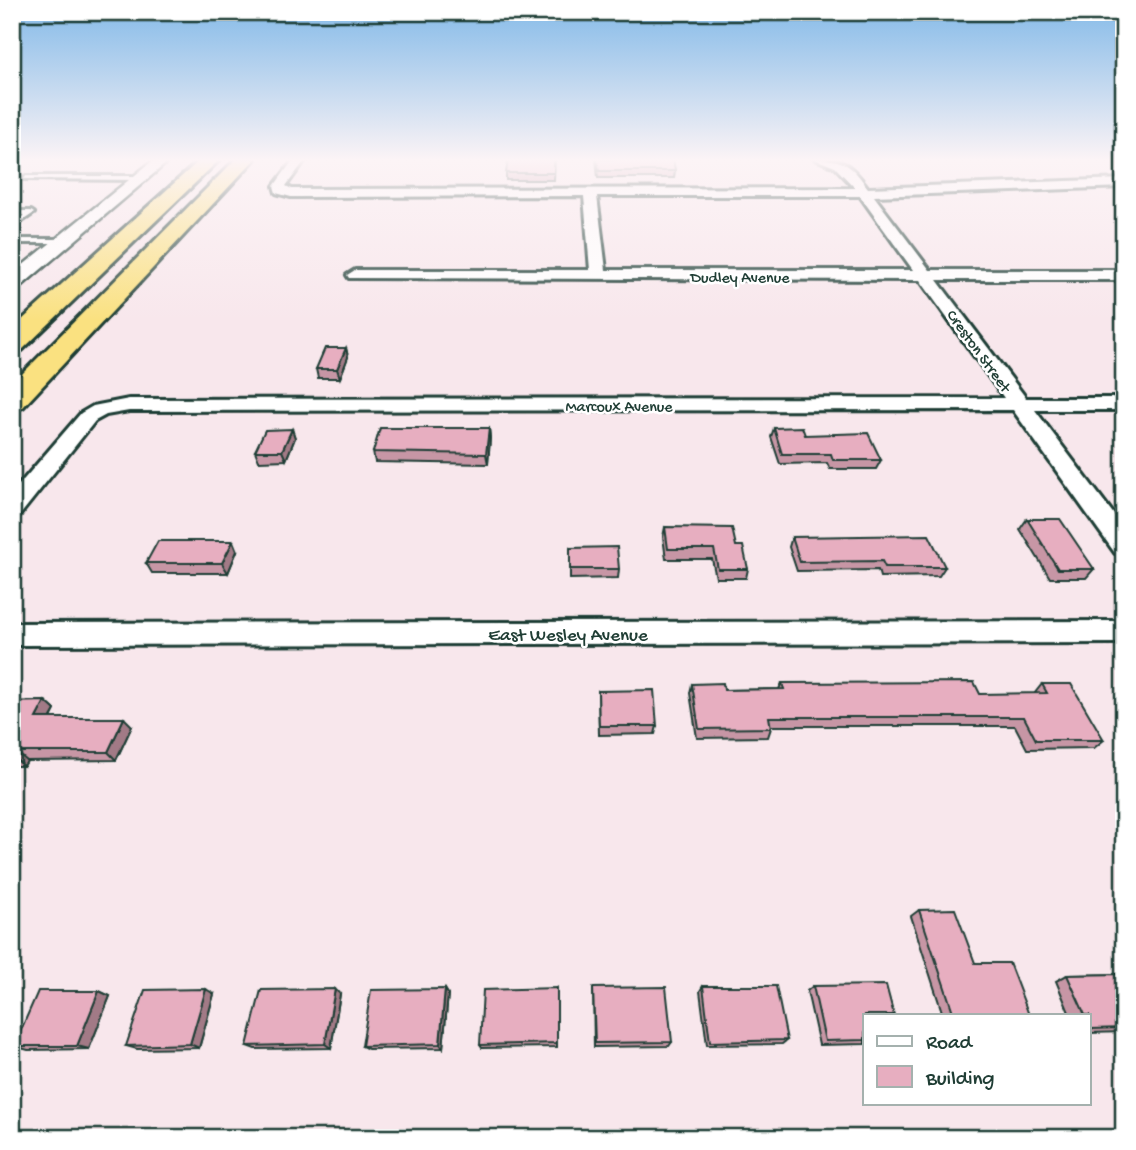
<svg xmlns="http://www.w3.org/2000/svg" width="1136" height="1150" font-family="'Gochi Hand',sans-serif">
  <rect width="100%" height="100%" fill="#f8e7ec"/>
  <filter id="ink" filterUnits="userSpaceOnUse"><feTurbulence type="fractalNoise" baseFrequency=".0143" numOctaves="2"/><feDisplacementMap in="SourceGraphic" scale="14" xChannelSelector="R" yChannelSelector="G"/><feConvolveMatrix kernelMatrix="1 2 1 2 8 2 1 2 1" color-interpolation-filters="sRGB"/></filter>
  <g filter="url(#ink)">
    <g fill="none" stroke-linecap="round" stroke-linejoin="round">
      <g stroke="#1f3d34" stroke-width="6">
        <g id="service">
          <path d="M26,176H140L143,178L140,180L24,179Z"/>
          <path d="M12,211H31L34,213L12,228V223L24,215H12Z"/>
          <path d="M12,239H65L68,241L65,243H12Z"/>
        </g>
      </g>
      <g stroke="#1f3d34" stroke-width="6">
        <g id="minor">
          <path d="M294,159H306L286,186L292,189L855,188L835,167L815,159C845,159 851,165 868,188L1124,179V187L874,196L930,270H1124V280H937L1026,398H1124V410H1035L1124,528V556L1115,553L1013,410L129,411L106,415L95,421L20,515L12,517V493L81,413L93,406L129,399L1004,398L920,280L349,278L347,275L355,270H590L584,196L291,197L276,193L274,186ZM597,196H860L913,270H606Z"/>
          <path d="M1124,621V643L12,645V623Z"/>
        </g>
      </g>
      <g stroke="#1f3d34" stroke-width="5">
        <path id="tertiary" d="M155,159H171L19,288L12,290V274Z"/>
      </g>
      <g stroke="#1f3d34" stroke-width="6">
        <g id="motorway">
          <path d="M201,159H220L22,350L12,352V329Z"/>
          <path d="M236,159H255L23,407L12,410V384Z"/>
        </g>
      </g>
      <use href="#service" fill="#fff" fill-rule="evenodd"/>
      <use href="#minor" fill="#fff" fill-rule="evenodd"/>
      <use href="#tertiary" fill="#fff" fill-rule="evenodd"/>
      <use href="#motorway" fill="#fae180" fill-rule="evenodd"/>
    </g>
    <g fill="#c796a5" stroke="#1f3d34" stroke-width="2">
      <path d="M555,159L554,180H506V173Z"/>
      <path d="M596,159H673L675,171L674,178H598Z"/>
      <path d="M346,348L348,357L340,378H318L316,369Z"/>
      <path d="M489,428L490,438L488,464L375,462L373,452Z"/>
      <path d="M774,428L805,435L881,460L876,469H830L827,463L780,464L771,437Z"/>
      <path d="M292,429L295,438L286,460L259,461L255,451Z"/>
      <path d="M1027,519L1094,569L1086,578H1050L1020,529Z"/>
      <path d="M665,527L736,546L748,569L746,578H716L712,559H666L663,537Z"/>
      <path d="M792,537L945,567L939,576L880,577L878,570L797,571L789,547Z"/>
      <path d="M570,548L619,569L618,578L570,579Z"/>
      <path d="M237,551L228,573H152L146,563Z"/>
      <path d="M782,683L980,694H1034L1042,684L1104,740L1094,748L1027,749L1015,726H771V728L768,737L697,738L690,693L692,684L724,690L779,689Z"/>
      <path d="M598,691L657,726L655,734L599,735Z"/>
      <path d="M45,701L55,710L51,718L132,726L116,760L27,761L24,766H12V702Z"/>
      <path d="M919,910L975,963L1029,1015H943L911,916Z"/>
      <path d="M1124,974V1032L1089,1033V1015H1070L1056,981L1067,975Z"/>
      <path d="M703,986L787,1040L782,1044L707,1045L700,991Z"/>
      <path d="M813,986L865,1015V1044L819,1045L807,991Z"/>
      <path d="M557,988V1047L482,1048L480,1045Z"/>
      <path d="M593,988L672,1042L669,1046L594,1047Z"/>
      <path d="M445,989L448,994L443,1048L368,1049L362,1046Z"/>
      <path d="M99,991L110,996L89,1049L28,1050L14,1046Z"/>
      <path d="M214,994L199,1048L137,1049L126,1046Z"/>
      <path d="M340,994L331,1048L255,1049L247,1046Z"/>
    </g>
    <g fill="#a27a86" stroke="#1f3d34" stroke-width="2">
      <path d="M12,159H13L17,165L12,167Z"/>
      <path d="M346,348L348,357L340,378L337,369Z"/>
      <path d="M489,428L490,438L488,464L486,454Z"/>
      <path d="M292,429L295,438L286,460L282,451Z"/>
      <path d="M233,541L237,551L228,573L222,563Z"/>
      <path d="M45,701L55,710L46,726L36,718Z"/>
      <path d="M124,718L132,726L116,760L108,752Z"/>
      <path d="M16,752L27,761L24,766L13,757Z"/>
      <path d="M206,989L214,994L199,1048L190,1044Z"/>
      <path d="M335,989L340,994L331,1048L325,1044Z"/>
      <path d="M445,989L448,994L443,1048L440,1044Z"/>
      <path d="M99,991L110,996L89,1049L77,1046Z"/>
    </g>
    <g fill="#e7aec0" stroke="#1f3d34" stroke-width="2">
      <path d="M508,159H554V173H506Z"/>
      <path d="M597,159H673L675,171H599Z"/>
      <path d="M325,348H346L337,369H316Z"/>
      <path d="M802,427L805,435L868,433L881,460H833L831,454H782L774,428Z"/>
      <path d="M380,428H489L486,454L373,452Z"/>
      <path d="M292,429L282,451H255L265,430Z"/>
      <path d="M1027,519H1060L1094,569H1058Z"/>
      <path d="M665,527L732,528L736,546H743L748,569H718L714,549H668Z"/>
      <path d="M929,535L945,567H885L882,561L800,562L792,537Z"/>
      <path d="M158,541H233L222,563H146Z"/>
      <path d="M617,547L619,569H570V548Z"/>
      <path d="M974,682L980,694L1047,693L1042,684H1071L1104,740H1036L1024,717H769L771,728L699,729L692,684L723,683L724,690L784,689L782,683Z"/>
      <path d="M654,690L657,726H599L598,691Z"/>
      <path d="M45,701L36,718H124L108,752H16L12,757V702Z"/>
      <path d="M955,909L975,963H1009L1029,1015H954L919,910Z"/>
      <path d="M1124,974V1028L1091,1029L1089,1025V1015H1085L1067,975Z"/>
      <path d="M886,985L894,1015H865V1040L825,1041L813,986Z"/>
      <path d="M703,986H776L787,1040L710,1042Z"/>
      <path d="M666,987L672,1042L595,1043L593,988Z"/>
      <path d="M557,988V1043L480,1045L483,990Z"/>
      <path d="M206,989L190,1044L126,1046L145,990Z"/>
      <path d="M335,989L325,1044L247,1046L261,990Z"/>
      <path d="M445,989L440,1044L362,1046L371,990Z"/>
      <path d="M38,991H99L77,1046H14Z"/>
    </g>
  </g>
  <linearGradient id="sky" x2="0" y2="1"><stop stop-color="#82b9e8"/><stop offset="0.5" stop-color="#fcf4f6"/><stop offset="1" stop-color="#fcf4f6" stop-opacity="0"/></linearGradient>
  <rect width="1136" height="320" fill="url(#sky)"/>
  <g text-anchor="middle" stroke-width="5" stroke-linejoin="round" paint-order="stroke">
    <g font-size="16" fill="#1f3d34" stroke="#fff">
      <text x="740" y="282">Dudley Avenue</text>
      <text transform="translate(980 350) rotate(54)" y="6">Creston Street</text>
      <text x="619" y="411">Marcoux Avenue</text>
    </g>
    <g font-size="19" fill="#1f3d34" stroke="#fff">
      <text x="568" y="640">East Wesley Avenue</text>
    </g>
  </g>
  <rect width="1136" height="1150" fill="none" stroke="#fff" stroke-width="42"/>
  <rect x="21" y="21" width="1094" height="1108" fill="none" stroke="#1f3d34" stroke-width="2.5" filter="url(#ink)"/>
  <rect x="863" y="1014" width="228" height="91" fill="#ffffff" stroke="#a5b1ae" stroke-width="2"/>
  <rect x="877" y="1036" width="35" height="10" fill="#ffffff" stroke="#a5b1ae" stroke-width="2"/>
  <text x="926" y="1048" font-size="21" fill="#1f3d34">Road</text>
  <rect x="877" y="1066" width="35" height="21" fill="#e7aec0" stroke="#a5b1ae" stroke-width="2"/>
  <text x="926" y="1084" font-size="21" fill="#1f3d34">Building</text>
</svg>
